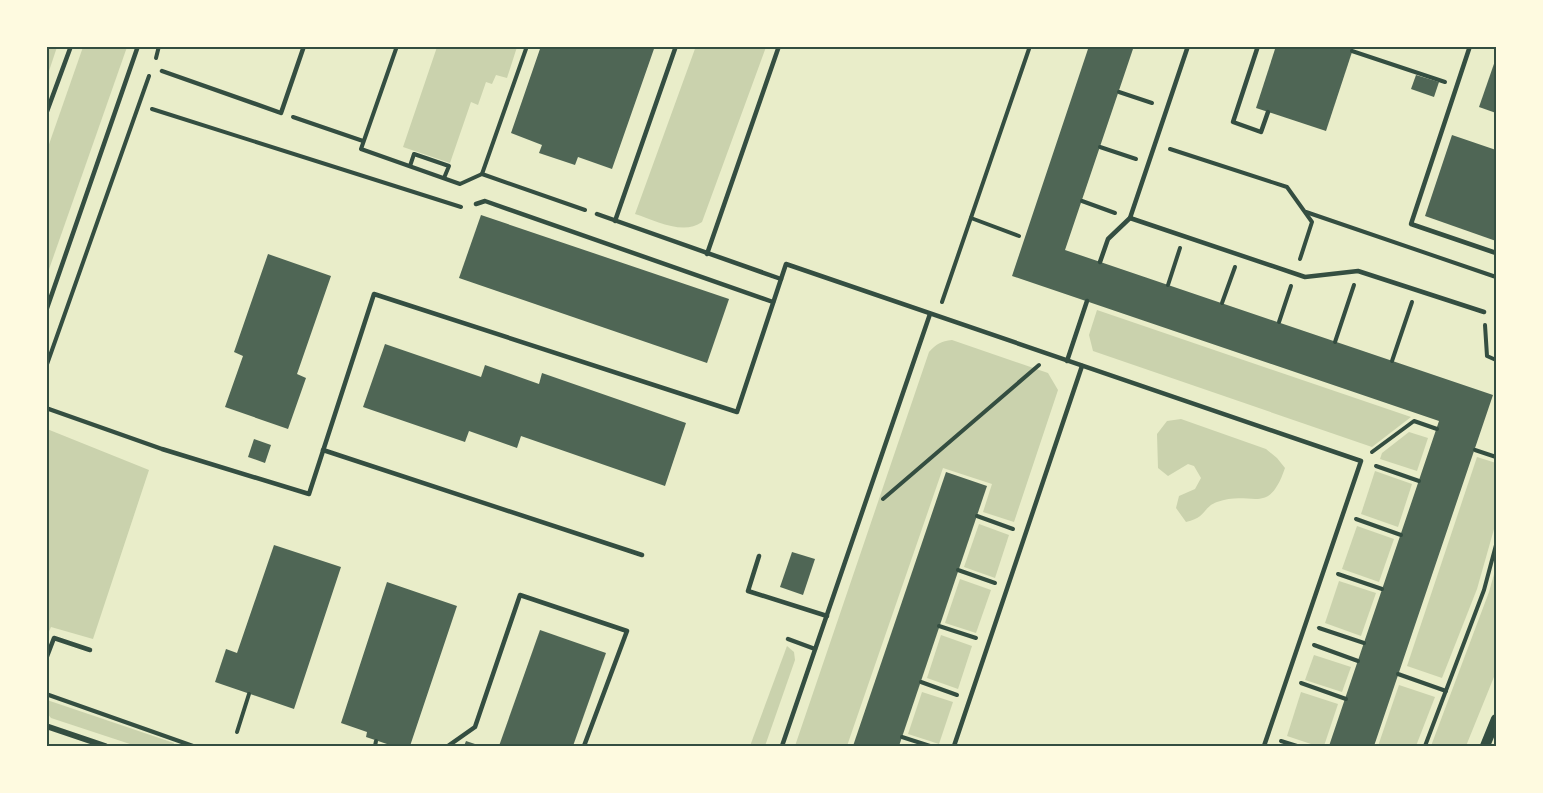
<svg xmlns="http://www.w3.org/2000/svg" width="1543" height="793" font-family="'Noto Serif',serif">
  <rect width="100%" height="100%" fill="#e9edc9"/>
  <g fill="#cad2ad">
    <path d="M47,46L57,47L47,77L46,47Z"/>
    <path d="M696,46L766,47L702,222C683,236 655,220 635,214Z"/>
    <path d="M83,47H127L47,275V150Z"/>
    <path d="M437,47H517L507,78L496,75L492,84L486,82L478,105L471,102L450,163L403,147Z"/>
    <path d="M1097,310L1411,417L1372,447L1093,351L1089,335Z"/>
    <path d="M952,340L1048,373L1058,390L1014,522L983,512L992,484L943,468L847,746H795L929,352C936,344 941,341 952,340Z"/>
    <path d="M1181,419L1266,449L1277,458L1285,468C1268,518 1252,489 1217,502C1203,507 1206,518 1186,522L1176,508L1179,496L1195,489L1201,478L1194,466L1188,464L1168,476L1158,468L1157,434L1167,421Z"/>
    <path d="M47,429L149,470L93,639L51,627L47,636Z"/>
    <path d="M1409,432L1428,438L1417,471L1380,459L1382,453Z"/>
    <path d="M1477,457L1496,463V522L1477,589L1442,678L1407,666Z"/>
    <path d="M1375,471L1412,484L1398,527L1361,514Z"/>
    <path d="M979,524L1009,535L995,578L964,567Z"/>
    <path d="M1357,526L1394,539L1379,582L1342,569Z"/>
    <path d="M1496,567V672L1466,746H1431L1489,592Z"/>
    <path d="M960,579L991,590L976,633L945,623Z"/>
    <path d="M1339,581L1376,593L1361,636L1325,623Z"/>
    <path d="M941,635L972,646L958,689L927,678Z"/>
    <path d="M787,646L794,652L795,660L765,746H750Z"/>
    <path d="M1314,655L1351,667L1342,692L1305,680Z"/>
    <path d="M1399,685L1435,697L1416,746H1378Z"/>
    <path d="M922,692L953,702L939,744L908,734Z"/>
    <path d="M1301,692L1338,704L1324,746H1317L1287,736Z"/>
    <path d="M47,700L174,743L173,746H136L51,718L47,713Z"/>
  </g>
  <g fill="#4f6655">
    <path d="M541,46H655L612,169L578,157L575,165L539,153L542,145L511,133Z"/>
    <path d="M1089,46H1134L1065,250L1493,395L1374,746H1329L1439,421L1012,276Z"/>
    <path d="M1276,46H1354L1326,131L1256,108Z"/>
    <path d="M1496,58V113L1479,107Z"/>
    <path d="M1416,75L1439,82L1434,97L1411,89Z"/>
    <path d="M1452,135L1496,150V241L1425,216Z"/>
    <path d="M481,215L729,299L707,363L459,278Z"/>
    <path d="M268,254L331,276L297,374L306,378L288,429L225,407L243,356L234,352Z"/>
    <path d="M385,344L481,377L485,365L539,384L542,373L686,423L665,486L521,436L517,448L469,431L465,442L363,407Z"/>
    <path d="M254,439L271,445L265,463L248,457Z"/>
    <path d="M946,472L987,486L899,746H853Z"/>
    <path d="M274,545L341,567L294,709L215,682L226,649L237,653Z"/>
    <path d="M792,552L815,559L803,595L780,587Z"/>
    <path d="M387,582L457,606L410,746H393L366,737L367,732L341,723Z"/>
    <path d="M540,630L606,653L573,746H499Z"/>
    <path d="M466,741L481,746H464Z"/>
  </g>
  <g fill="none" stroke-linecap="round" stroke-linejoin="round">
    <g stroke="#344e41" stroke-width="4">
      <path d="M397,46L361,149L460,184L482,174L585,210"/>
      <path d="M1352,51L1445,82"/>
      <path d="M156,58L159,46"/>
      <path d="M1119,92L1152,103"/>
      <path d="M152,109L461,207"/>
      <path d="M293,117L363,141"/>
      <path d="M1100,147L1136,159"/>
      <path d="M1170,149L1287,187L1312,222L1300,259"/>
      <path d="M410,166L414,154L449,166L444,178"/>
      <path d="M482,174L527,46"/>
      <path d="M1082,201L1115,213"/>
      <path d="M1306,212L1496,277"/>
      <path d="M971,218L1019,236"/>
      <path d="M1168,285L1180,248"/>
      <path d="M942,302L1030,46"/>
      <path d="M1222,303L1235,267"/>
      <path d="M1279,322L1291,286"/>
      <path d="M1485,325L1487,356L1496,360"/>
      <path d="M1335,342L1354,285"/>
      <path d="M1392,361L1412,302"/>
      <path d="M46,367L149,76"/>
      <path d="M1475,450L1496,457"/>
      <path d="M1372,452L1414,421L1437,429"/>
      <path d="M1376,466L1419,481"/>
      <path d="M883,499L1039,365"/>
      <path d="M977,516L1013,529"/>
      <path d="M1356,519L1401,535"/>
      <path d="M958,570L995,583"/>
      <path d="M1338,574L1382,589"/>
      <path d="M939,626L976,638"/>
      <path d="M1319,628L1364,643"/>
      <path d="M1314,645L1358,661"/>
      <path d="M1398,674L1446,691"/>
      <path d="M921,682L957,695"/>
      <path d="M1301,683L1346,699"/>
      <path d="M46,694L193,746"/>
      <path d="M237,732L249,694"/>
      <path d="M902,737L930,746"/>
      <path d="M1281,741L1297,746"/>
      <path d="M375,746L376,741"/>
      <path d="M1425,746L1484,590L1496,545"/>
    </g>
    <g stroke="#344e41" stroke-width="4.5">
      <path d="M1188,46L1130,218L1305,277L1358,271L1484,312"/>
      <path d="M1258,46L1233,122L1261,132L1268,112"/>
      <path d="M1470,46L1411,224L1496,253"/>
      <path d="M162,71L281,113L304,46"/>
      <path d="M46,114L71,46"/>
      <path d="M476,204L485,201L773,302"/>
      <path d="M597,214L781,279"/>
      <path d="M615,221L676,46"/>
      <path d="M707,254L779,46"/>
      <path d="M1100,262L1108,239L1130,218"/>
      <path d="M46,311L138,46"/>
      <path d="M1067,361L1087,301"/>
      <path d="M46,408L162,449L309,494L374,294L737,412L786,264L1361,461L1264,746"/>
      <path d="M323,450L642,555"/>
      <path d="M759,556L748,591L827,616"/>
      <path d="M788,639L815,649"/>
      <path d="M46,659L54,638L90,650"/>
      <path d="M448,746L475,727L520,595L627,631L584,746"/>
      <path d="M782,746L930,314"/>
      <path d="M954,746L1082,366"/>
    </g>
    <path stroke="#344e41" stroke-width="6" d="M46,726L105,746"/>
    <path stroke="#344e41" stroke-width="10" d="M1485,746L1496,719"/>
  </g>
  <rect width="1543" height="793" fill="none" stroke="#fefae0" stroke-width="96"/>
  <rect x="48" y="48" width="1447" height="697" fill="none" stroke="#344e41" stroke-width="2"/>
</svg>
